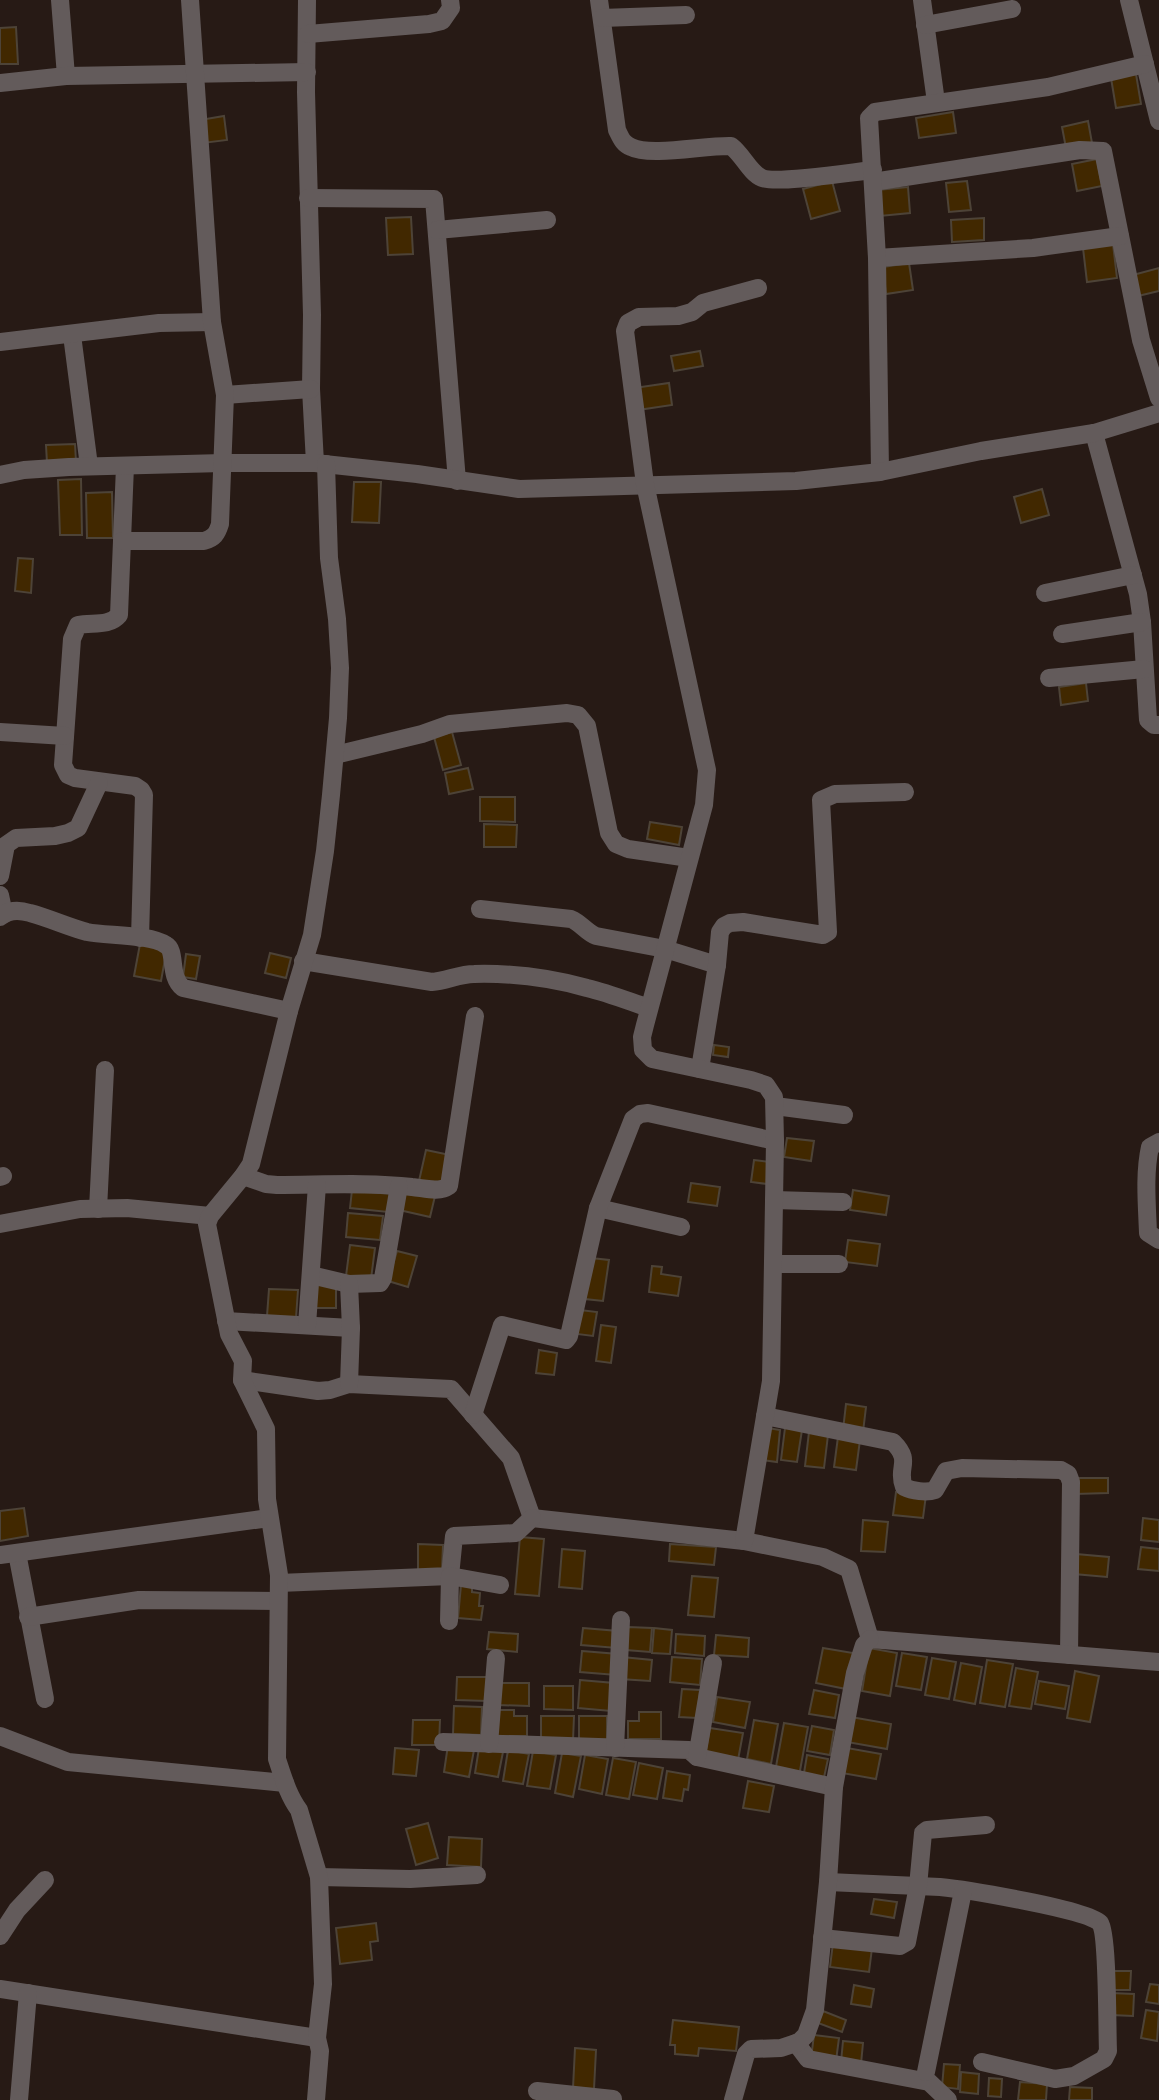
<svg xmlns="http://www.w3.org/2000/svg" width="1159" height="2100" font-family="'IBM Plex Sans',sans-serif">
  <rect width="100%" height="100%" fill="#271a15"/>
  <g fill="#412800" stroke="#4d4337" stroke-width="2">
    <path d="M16,27L18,64H0V28Z"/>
    <path d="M1136,74L1141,104L1116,108L1111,78Z"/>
    <path d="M953,112L956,133L919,138L916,118Z"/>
    <path d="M224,116L227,140L203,143L200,120Z"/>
    <path d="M1088,121L1092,143L1066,148L1062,127Z"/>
    <path d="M1097,159L1102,186L1077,191L1072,164Z"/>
    <path d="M832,181L840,211L811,219L803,189Z"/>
    <path d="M967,181L971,210L949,212L946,183Z"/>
    <path d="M908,187L910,213L880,216L877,190Z"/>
    <path d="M411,217L413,254L388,255L386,218Z"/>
    <path d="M984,218V240L952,242L951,220Z"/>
    <path d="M1113,244L1117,278L1087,282L1083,248Z"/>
    <path d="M909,263L913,290L886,294L883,267Z"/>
    <path d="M1159,268V291L1138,296L1133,275Z"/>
    <path d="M700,351L703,366L674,371L671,356Z"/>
    <path d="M669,383L672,405L638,410L634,388Z"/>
    <path d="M75,444L76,462L47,463L46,445Z"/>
    <path d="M81,479L82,535H60L58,480Z"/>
    <path d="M354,482H381L379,523L352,522Z"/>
    <path d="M1042,489L1049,515L1021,523L1014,497Z"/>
    <path d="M112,492L113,538H87L86,493Z"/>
    <path d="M18,558L33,559L31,593L15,591Z"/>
    <path d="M1086,683L1088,701L1061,705L1059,687Z"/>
    <path d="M452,732L461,765L443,770L434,737Z"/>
    <path d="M468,768L473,789L449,794L445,773Z"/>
    <path d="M480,797H515V822L480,821Z"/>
    <path d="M650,822L682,827L679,845L647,839Z"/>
    <path d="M484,824L517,825L516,847H484Z"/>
    <path d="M140,944L167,948L161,981L134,976Z"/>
    <path d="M270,953L291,958L286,978L265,973Z"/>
    <path d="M186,954L200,956L196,979L183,977Z"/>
    <path d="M714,1045L729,1047L728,1057L713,1055Z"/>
    <path d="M787,1138L814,1141L811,1161L784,1157Z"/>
    <path d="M426,1150L450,1155L444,1186L419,1181Z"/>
    <path d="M754,1160L770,1162L767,1184L751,1182Z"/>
    <path d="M691,1183L720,1187L717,1206L688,1202Z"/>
    <path d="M404,1189L435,1196L430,1217L399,1210Z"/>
    <path d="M352,1190L390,1194L388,1212L350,1208Z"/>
    <path d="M853,1190L889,1196L886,1215L850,1210Z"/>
    <path d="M348,1213L383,1216L380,1240L346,1237Z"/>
    <path d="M848,1240L880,1244L877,1266L845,1262Z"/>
    <path d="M350,1245L375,1248L371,1279L346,1276Z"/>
    <path d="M397,1251L417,1256L408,1287L388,1281Z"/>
    <path d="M591,1258L609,1260L603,1301L585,1299Z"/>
    <path d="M652,1266L662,1267L661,1274L681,1277L678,1296L649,1292Z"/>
    <path d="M336,1283V1308H311V1284Z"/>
    <path d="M269,1289L298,1290L296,1318L267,1316Z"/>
    <path d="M580,1310L597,1312L593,1336L577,1334Z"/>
    <path d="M601,1325L616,1327L611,1363L596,1361Z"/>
    <path d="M539,1350L557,1353L554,1375L536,1373Z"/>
    <path d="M846,1404L866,1407L863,1432L843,1430Z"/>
    <path d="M768,1428L780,1430L777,1462L762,1460Z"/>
    <path d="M785,1428L802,1430L797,1462L781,1460Z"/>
    <path d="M809,1432L828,1435L824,1468L805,1466Z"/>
    <path d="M838,1437L860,1440L856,1470L834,1467Z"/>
    <path d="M1075,1478H1108V1493L1075,1494Z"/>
    <path d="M896,1492L926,1495L923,1518L893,1515Z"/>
    <path d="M24,1508L28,1536L0,1541V1511Z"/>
    <path d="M1143,1518L1159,1520V1542L1141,1540Z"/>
    <path d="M863,1520L888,1522L885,1552L861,1551Z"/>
    <path d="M520,1537L544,1539L539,1596L515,1594Z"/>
    <path d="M418,1544L443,1545L442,1570H418Z"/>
    <path d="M670,1544L716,1547L714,1565L669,1561Z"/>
    <path d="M1141,1547L1159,1549V1571L1138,1569Z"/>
    <path d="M562,1549L585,1551L582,1589L559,1587Z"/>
    <path d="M1076,1554L1109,1557L1107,1577L1074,1574Z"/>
    <path d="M692,1576L718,1578L714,1617L688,1615Z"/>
    <path d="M461,1585L472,1586V1592L480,1593L479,1606H483L481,1620L458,1618Z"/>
    <path d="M628,1627L652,1628L650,1652L626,1650Z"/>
    <path d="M583,1628L618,1631L617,1648L581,1645Z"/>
    <path d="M654,1628L672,1630L670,1654L652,1653Z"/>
    <path d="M489,1632L518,1634L517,1652L487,1649Z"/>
    <path d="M676,1634L705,1636L704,1656L675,1653Z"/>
    <path d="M716,1635L749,1638L748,1657L714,1655Z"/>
    <path d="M823,1648L853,1653L846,1689L816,1683Z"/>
    <path d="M869,1648L897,1653L890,1696L862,1691Z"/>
    <path d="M582,1651L618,1654L616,1675L580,1672Z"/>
    <path d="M902,1653L927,1657L921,1690L896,1686Z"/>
    <path d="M622,1657L652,1660L650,1681L620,1679Z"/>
    <path d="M672,1657L702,1659L700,1685L670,1682Z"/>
    <path d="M932,1658L956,1662L949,1699L925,1695Z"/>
    <path d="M987,1660L1013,1664L1005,1707L980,1703Z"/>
    <path d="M961,1663L982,1667L975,1704L954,1700Z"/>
    <path d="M1016,1668L1038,1672L1031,1709L1009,1706Z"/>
    <path d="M1075,1671L1099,1676L1090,1722L1067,1718Z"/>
    <path d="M457,1677H488V1701L456,1700Z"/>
    <path d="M580,1680L614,1683L611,1711L578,1708Z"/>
    <path d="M1039,1681L1069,1686L1065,1709L1035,1704Z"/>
    <path d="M498,1683H529V1706L498,1705Z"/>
    <path d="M544,1686H573V1710L544,1709Z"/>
    <path d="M682,1689L700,1690L697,1718L679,1717Z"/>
    <path d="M814,1690L839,1695L835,1718L809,1714Z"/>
    <path d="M717,1697L750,1702L745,1728L713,1722Z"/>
    <path d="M454,1706L482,1707L481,1735L453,1734Z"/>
    <path d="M495,1710H514V1716H527V1736H495Z"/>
    <path d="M639,1712H661V1739H628V1721H639Z"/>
    <path d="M541,1716H574L573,1741H541Z"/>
    <rect x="579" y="1716" width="28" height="26"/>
    <path d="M851,1717L891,1724L887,1749L847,1742Z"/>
    <path d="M413,1720H440L439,1745H412Z"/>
    <path d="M754,1720L778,1724L771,1764L747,1759Z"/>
    <path d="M784,1723L808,1727L799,1776L775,1772Z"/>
    <path d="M812,1726L834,1730L830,1755L807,1751Z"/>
    <path d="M710,1728L743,1733L738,1760L705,1755Z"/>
    <path d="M448,1745L474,1750L469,1777L444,1772Z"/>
    <path d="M395,1748L419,1750L416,1776L393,1774Z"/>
    <path d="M479,1748L503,1752L498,1777L475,1773Z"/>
    <path d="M847,1748L881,1754L876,1779L842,1773Z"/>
    <path d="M508,1750L529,1754L523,1784L503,1781Z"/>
    <path d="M533,1751L556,1755L550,1789L527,1786Z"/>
    <path d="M562,1753L581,1756L573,1797L555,1793Z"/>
    <path d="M585,1755L608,1759L602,1794L579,1789Z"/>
    <path d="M807,1755L828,1759L823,1782L803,1779Z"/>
    <path d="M613,1758L636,1762L629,1799L606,1795Z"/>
    <path d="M639,1763L663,1768L657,1799L633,1795Z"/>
    <path d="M667,1771L690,1775L688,1790L684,1789L682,1801L663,1798Z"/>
    <path d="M748,1781L774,1786L769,1812L743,1808Z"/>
    <path d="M428,1823L438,1858L416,1865L406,1829Z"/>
    <path d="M449,1837L482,1839L481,1867L447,1865Z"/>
    <path d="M874,1899L897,1902L894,1918L871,1914Z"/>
    <path d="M376,1923L378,1941L370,1942L372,1960L340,1964L336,1928Z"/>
    <path d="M833,1943L872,1948L869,1972L830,1967Z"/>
    <path d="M1113,1971H1131L1130,1990H1112Z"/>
    <path d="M1150,1984L1159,1985V2004L1146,2002Z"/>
    <path d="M854,1985L874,1989L871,2007L851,2004Z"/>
    <path d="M1111,1993L1134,1994L1133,2016L1111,2015Z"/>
    <path d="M1146,2010L1159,2012L1157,2041L1141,2038Z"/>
    <path d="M823,2011L846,2020L842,2032L818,2023Z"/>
    <path d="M673,2020L739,2027L736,2051L699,2048L698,2056L675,2054V2045H670Z"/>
    <path d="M814,2035L839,2038L836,2061L811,2058Z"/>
    <path d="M843,2041L863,2043L861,2064L841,2062Z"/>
    <path d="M575,2048L596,2050L594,2089L573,2088Z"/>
    <path d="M944,2064L960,2065L958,2089L942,2087Z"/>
    <path d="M961,2072L979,2074L978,2094L960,2092Z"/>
    <path d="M989,2078L1002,2079L1001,2097L988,2096Z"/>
    <path d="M1020,2082L1047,2084L1046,2100H1018Z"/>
    <path d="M1070,2087L1092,2088V2100H1069Z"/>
  </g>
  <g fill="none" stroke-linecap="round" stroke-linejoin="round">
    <g stroke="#635b5b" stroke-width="18">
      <path d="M60,0L66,76"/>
      <path d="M307,0L306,92L312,315L311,389L315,463"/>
      <path d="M599,0L617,130C621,138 623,144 631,147C650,157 706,145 731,146C743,155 750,173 762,178C776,184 853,172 873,170"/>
      <path d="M922,0L936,102"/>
      <path d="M1129,0L1159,121"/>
      <path d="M602,18L686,15"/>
      <path d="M925,25L1012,9"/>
      <path d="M308,34L429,24L442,21L451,8L450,0"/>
      <path d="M0,83L66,76L307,72"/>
      <path d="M873,182L1080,150L1103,151L1141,340L1159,398"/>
      <path d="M308,198L434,199L457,481"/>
      <path d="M437,230L547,220"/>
      <path d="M877,258L1033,248L1120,236"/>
      <path d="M72,335L89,466"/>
      <path d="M0,342L159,323L212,322"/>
      <path d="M225,395L311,389"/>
      <path d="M1094,433L1138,594L1142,622L1148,720L1154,725H1159"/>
      <path d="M125,466L119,615C109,627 92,622 78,625L72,639L63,765L68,775L75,778L135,786L141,790L144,795L140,938"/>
      <path d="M880,472L877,258L869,118L875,112L1048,87L1145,64"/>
      <path d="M0,475L24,470L69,467L223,463H315L417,474L519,489L796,481L880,472L981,451L1094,433L1159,413"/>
      <path d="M122,541H204C214,538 217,534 220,524L225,395L212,322L190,0"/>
      <path d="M1045,593L1133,575"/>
      <path d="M1062,634L1142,622"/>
      <path d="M1049,678L1144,669"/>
      <path d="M0,732L65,736"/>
      <path d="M335,755L422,734L450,724L567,713L578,715L587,726L609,833L616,844L628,849L689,858"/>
      <path d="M0,876L6,845L16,838L55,836L68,833L78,828L99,783"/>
      <path d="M0,895L4,914"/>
      <path d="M480,909L571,919C581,923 586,932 596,936L665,949L717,965"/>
      <path d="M0,917C9,909 20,910 30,913C49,918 68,927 87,932C107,936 150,934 166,945C177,951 168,976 183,988L289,1011"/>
      <path d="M303,961L432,982C446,981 460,974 474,974C511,973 551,978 587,988C608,993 628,1001 649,1008"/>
      <path d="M700,1069L717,965L720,932L724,926L730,923L743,922L823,935L828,932L821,800L835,794L905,792"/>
      <path d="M775,1106L844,1115"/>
      <path d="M1159,1142L1150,1147C1144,1174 1147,1205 1148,1233L1159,1240"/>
      <path d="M243,1176L266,1184L277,1185C321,1185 367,1182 412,1187C424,1188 439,1193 449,1186L475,1016"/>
      <path d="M0,1177L3,1176"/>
      <path d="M774,1200L843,1202"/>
      <path d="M598,1208L681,1227"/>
      <path d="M98,1209L105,1070"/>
      <path d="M0,1224L80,1209L127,1208L210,1216"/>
      <path d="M773,1264H839"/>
      <path d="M311,1275L349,1284L380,1283L383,1278L399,1186"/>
      <path d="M226,1321L351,1328"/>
      <path d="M307,1325L317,1185"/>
      <path d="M242,1380L318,1391L330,1390L349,1384L451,1389L511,1458L532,1518"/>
      <path d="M349,1384L351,1328L349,1284"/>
      <path d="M473,1415L502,1325L566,1340L569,1336L598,1208L633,1119L640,1114L648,1113L775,1141"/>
      <path d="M765,1416L893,1442C913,1462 896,1467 904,1487C912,1491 927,1493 935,1490L946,1471L962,1468L1061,1470L1068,1474L1071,1482L1069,1655"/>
      <path d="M532,1518L744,1541L823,1557L849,1569L870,1639"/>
      <path d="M744,1541L771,1381L775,1141L774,1097L766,1085L751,1080L652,1059L643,1050L642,1037L645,1025L704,805L707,770L645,484L625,331L628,323L639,317L678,316L692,312L703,303L758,288"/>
      <path d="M17,1553L45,1699"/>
      <path d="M0,1555L269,1518"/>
      <path d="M279,1583L450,1576L454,1536L516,1533L532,1518"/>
      <path d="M28,1617L139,1600L278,1601"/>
      <path d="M449,1621L450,1576L500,1585"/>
      <path d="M870,1639L1159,1662"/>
      <path d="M0,1736L68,1762L285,1783"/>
      <path d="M443,1742L689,1750L697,1757L834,1787"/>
      <path d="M489,1744L496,1658"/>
      <path d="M615,1748L621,1620"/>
      <path d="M697,1757L713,1663"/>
      <path d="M319,1877L410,1879L477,1875"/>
      <path d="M828,1882C865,1884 903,1885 940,1887C962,1889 1091,1910 1100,1923C1108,1934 1107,2031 1108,2051L1104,2059L1074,2076L1055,2079L982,2062"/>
      <path d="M0,1936L17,1910L45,1880"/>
      <path d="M822,1938L900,1946L907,1942L918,1886L923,1833L927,1830L986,1825"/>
      <path d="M0,1989L317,2038"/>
      <path d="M796,2043L808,2059L929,2082L948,2100"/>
      <path d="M926,2072L963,1891"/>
      <path d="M537,2091L613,2099"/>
      <path d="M19,2100L28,1993"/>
      <path d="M316,2100L320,2051L317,2038L323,1984L319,1877L299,1810C288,1795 283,1777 277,1759L279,1575L267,1499L266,1429L242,1380L243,1361L229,1334L207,1224L210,1216L243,1176L251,1164L289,1011L312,935L325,851L331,795L338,718L340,668L337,619L329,558L326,464"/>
      <path d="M733,2100L746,2054L751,2049L781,2048L799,2042L806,2035L815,2010L828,1882L834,1787L855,1673L864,1645L870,1639"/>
    </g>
  </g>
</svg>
